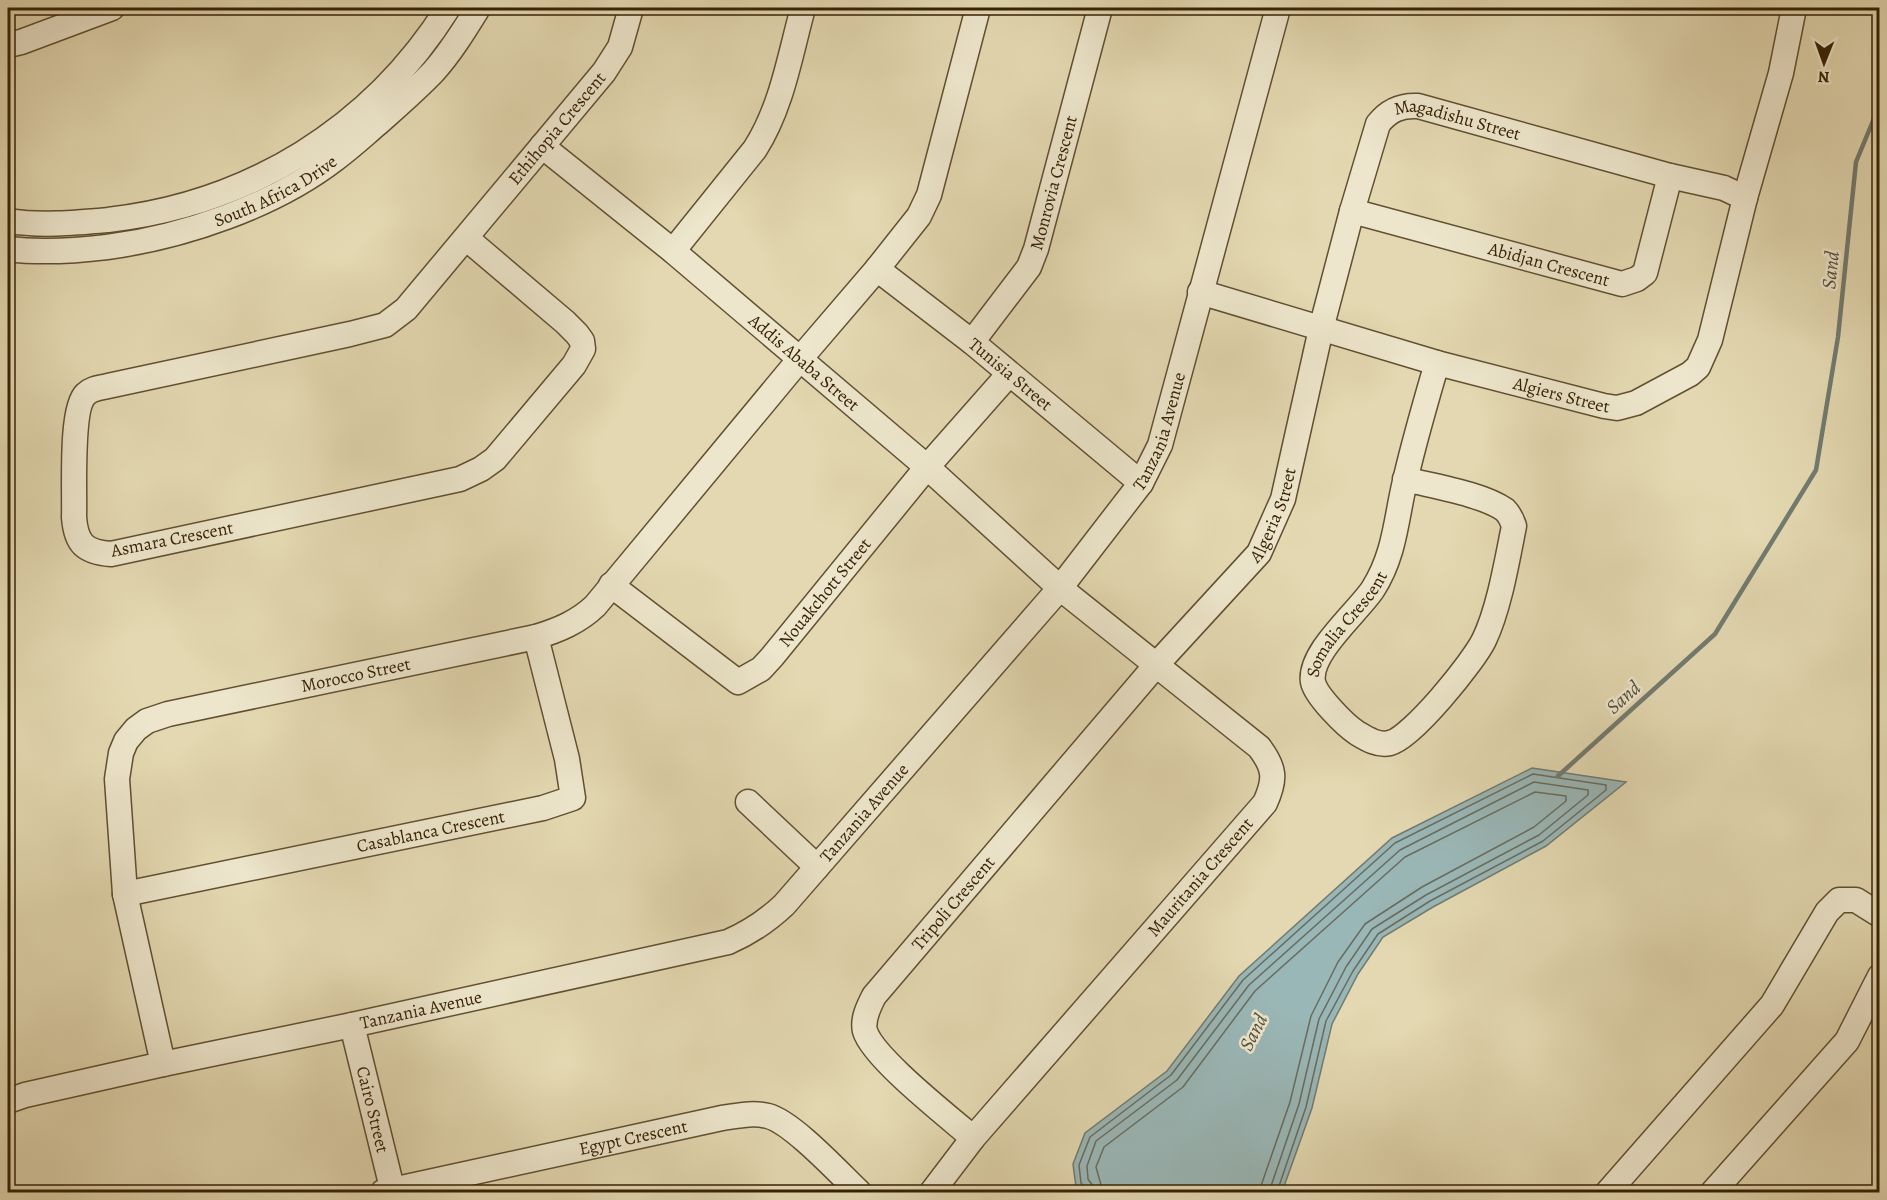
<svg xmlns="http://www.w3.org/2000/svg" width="1887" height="1200" font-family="Alegreya,serif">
  <rect width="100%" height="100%" fill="#e3d8b1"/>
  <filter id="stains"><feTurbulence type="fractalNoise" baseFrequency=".00333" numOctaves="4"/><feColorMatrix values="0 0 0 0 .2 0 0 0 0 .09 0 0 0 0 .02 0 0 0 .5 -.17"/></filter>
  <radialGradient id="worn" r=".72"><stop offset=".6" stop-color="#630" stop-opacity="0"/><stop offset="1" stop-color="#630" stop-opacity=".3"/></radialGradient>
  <path fill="#9ab7b7" stroke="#727b70" stroke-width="1.5" d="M1532,768L1626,782L1546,846L1433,907L1383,937L1358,974L1332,1024L1312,1108L1282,1192H1084L1076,1187L1073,1164L1085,1133L1167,1071L1239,976L1392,838Z"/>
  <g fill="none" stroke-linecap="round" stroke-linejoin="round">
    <g stroke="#686c5e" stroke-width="1.5">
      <path d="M1086,1192V1188L1081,1183L1079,1165L1090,1137L1171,1075L1243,980L1395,843L1533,774L1606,785V790L1543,841L1430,901L1378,934L1353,971L1326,1021L1306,1107L1277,1192"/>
      <path d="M1094,1192L1093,1186L1088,1179L1087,1166L1096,1141L1177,1080L1249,985L1400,850L1534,782L1588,790V795L1539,835L1426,895L1372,929L1346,967L1319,1019L1299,1104L1269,1192"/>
      <path d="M1103,1192L1096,1167L1104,1147L1183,1087L1255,991L1405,857L1535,792L1566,796V801L1534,827L1422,887L1365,924L1338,962L1311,1016L1290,1102L1262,1183L1260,1192"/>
    </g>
    <path stroke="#727b70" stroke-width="4.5" d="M1558,776L1715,634L1816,470L1838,337L1856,162L1880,104"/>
    <g stroke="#615031" stroke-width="27">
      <g id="minor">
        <path d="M8,45L21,42L112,8"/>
        <path id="s1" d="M542,146L673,251L927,467L1060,588L1259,747C1275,768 1276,779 1265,803L973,1138L932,1192"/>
        <path id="s2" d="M1352,211L1622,284L1637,279L1645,273L1670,176"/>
        <path d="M8,221C41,226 74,223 108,220C249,204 372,129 448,8"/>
        <path id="s3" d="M466,238L565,322L577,334L582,341L583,349L574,365L495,459L481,469L460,479L111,554C85,552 76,544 74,517C75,493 70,408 86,394C92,388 101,388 108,386L350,334L385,325L406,309L604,72L620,47L631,8"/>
        <path id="s4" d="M8,249C41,253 74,251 107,247C183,237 274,206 335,159C350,148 363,136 377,124C396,107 416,90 434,71C451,52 465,29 478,8"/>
        <path d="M673,251L755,149C782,107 790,55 803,8"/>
        <path id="s5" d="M877,269L972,342L1141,483"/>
        <path id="s6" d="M1200,292L1437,363L1604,406L1617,408L1636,403L1690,374L1698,367L1710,340L1745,198L1781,73L1794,8"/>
        <path id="s7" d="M972,342L1029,267L1036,249L1100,8"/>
        <path id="s8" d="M1405,479C1432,486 1483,494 1505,510C1510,515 1512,520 1514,526C1507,561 1499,609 1484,640C1474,661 1412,738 1390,743C1378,746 1367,739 1357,733C1345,725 1316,696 1313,682C1308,653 1358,612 1373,589C1396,553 1396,516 1406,477C1415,438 1426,401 1437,363"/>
        <path id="s9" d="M611,585L738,682L761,669L772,657L927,467L1009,374"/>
        <path d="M748,802L817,867"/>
        <path id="s10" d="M125,894L543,808L573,798L567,759L536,637"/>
        <path id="s11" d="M352,1025L393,1192"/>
        <path id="s12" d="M163,1064L125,894L117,779L121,753L126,741L136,729L147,721L168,714L536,637C559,630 578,622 595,606L799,360L877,269L919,216L929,195L978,8"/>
        <path id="s13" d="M8,1101L25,1095L163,1064L352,1025L728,942C751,932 767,921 784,905L1060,588L1141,483L1160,445L1278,8"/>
        <path id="s14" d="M973,1138C949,1117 873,1058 865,1031C862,1019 869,1006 874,996L1157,664L1259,553L1283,499L1321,329L1352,211L1378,124C1389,110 1401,105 1418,106L1670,176L1724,188L1745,198"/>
        <path id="s15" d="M383,1192L722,1118C737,1116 752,1112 768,1116C792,1122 839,1173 859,1192"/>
        <path d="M1608,1192L1772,1005L1827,912L1839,900H1856L1880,915"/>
        <path d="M1713,1192L1847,1041L1880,976"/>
      </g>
    </g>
    <use href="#minor" stroke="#ede6cc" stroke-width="24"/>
  </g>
  <g text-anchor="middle" stroke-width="5" stroke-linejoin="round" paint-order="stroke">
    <g font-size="18" fill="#362206" stroke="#ede6cc">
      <text dy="6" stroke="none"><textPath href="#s14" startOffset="1310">Magadishu Street</textPath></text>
      <text dy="6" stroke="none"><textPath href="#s3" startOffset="1456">Ethihopia Crescent</textPath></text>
      <text dy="6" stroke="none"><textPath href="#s7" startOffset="182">Monrovia Crescent</textPath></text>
      <text dy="6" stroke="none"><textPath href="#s4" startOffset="278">South Africa Drive</textPath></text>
      <text dy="6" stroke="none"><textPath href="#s2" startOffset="204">Abidjan Crescent</textPath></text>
      <text dy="6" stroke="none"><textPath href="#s1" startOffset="340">Addis Ababa Street</textPath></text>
      <text dy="6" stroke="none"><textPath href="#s5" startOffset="170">Tunisia Street</textPath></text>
      <text dy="6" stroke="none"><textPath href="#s6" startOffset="376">Algiers Street</textPath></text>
      <text dy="6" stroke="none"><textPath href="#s13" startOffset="1413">Tanzania Avenue</textPath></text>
      <text dy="6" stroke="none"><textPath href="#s14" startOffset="818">Algeria Street</textPath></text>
      <text transform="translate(172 539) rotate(-11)" y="6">Asmara Crescent</text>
      <text dy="6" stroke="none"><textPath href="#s9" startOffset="286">Nouakchott Street</textPath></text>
      <text dy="6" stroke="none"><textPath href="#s8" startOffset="555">Somalia Crescent</textPath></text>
      <text dy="6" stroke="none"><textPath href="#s12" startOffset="572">Morocco Street</textPath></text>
      <text dy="6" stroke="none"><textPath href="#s13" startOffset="927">Tanzania Avenue</textPath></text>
      <text dy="6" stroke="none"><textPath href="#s10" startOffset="312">Casablanca Crescent</textPath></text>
      <text transform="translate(1200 877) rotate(-49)" y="6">Mauritania Crescent</text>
      <text dy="6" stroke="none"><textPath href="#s14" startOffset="312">Tripoli Crescent</textPath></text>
      <text dy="6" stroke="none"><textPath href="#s13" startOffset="423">Tanzania Avenue</textPath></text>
      <text dy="6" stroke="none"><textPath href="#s11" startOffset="87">Cairo Street</textPath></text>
      <text dy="6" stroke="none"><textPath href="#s15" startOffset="256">Egypt Crescent</textPath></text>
    </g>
    <g font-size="20" font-style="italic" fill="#544f3b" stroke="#ede6cc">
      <text transform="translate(1830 270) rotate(-84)" y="7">Sand</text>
      <text transform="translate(1623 697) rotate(-42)" y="7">Sand</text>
      <text transform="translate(1253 1032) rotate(-63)" y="7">Sand</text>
    </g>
  </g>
  <rect width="1887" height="1200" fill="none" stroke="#e3d8b1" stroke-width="30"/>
  <rect x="9" y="9" width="1869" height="1182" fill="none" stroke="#362206" stroke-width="3"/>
  <rect x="15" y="15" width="1857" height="1170" fill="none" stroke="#362206" stroke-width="1.5"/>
  <g transform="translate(1824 63) rotate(181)" stroke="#ede6cc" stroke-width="4.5" paint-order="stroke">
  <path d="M0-4.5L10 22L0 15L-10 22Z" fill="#362206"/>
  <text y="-9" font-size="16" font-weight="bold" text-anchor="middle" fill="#362206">N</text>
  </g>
  <rect width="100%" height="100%" filter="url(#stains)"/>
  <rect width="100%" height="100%" fill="url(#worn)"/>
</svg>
